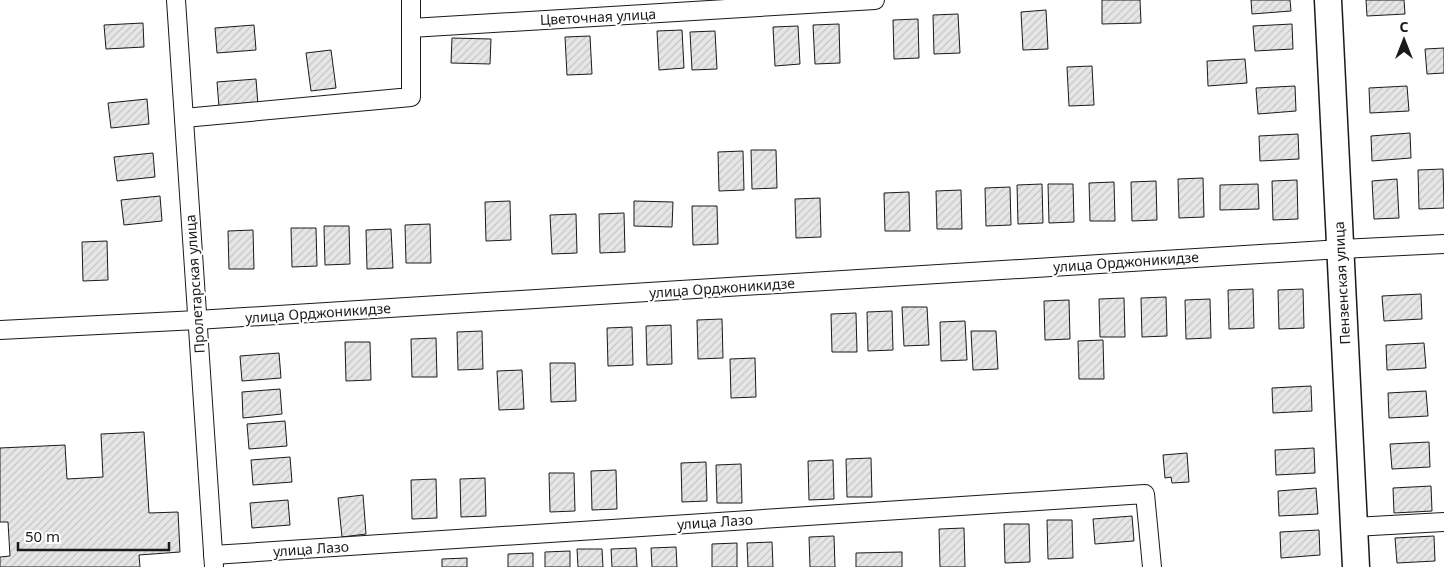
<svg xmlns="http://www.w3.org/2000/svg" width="1444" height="567" font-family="'Noto Sans',sans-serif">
  <defs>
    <pattern id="building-hatch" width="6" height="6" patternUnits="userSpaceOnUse" patternTransform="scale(1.25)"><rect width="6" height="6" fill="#e6e6e6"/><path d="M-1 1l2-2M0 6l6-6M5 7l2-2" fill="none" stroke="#c5c5c5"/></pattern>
  </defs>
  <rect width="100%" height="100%" fill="#fff"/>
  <g fill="url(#building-hatch)" stroke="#1a1a1a">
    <path d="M1102,0H1140L1141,23L1102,24Z"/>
    <path d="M1251,0H1290L1291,11L1252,14Z"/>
    <path d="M1366,0H1404L1405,14L1367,16Z"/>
    <path d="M1046,10L1048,49L1023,50L1021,12Z"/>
    <path d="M958,14L960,53L934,54L933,15Z"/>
    <path d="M918,19L919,58L894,59L893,20Z"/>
    <path d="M143,23L144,47L106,49L104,25Z"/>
    <path d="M839,24L840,63L815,64L813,25Z"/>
    <path d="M1292,24L1293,49L1255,51L1253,26Z"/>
    <path d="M254,25L256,50L217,53L215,28Z"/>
    <path d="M798,26L800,64L775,66L773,27Z"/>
    <path d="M682,30L684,68L659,70L657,31Z"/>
    <path d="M715,31L717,69L692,70L690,32Z"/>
    <path d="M590,36L592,74L567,75L565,37Z"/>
    <path d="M452,38L491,39L490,64L451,63Z"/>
    <path d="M1444,48V73L1427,74L1425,49Z"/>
    <path d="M331,50L336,88L311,91L306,53Z"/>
    <path d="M1245,59L1247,83L1208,86L1207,61Z"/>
    <path d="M1092,66L1094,105L1069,106L1067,67Z"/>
    <path d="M256,79L258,105L219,107L217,82Z"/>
    <path d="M1295,86L1296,111L1258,114L1256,88Z"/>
    <path d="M1407,86L1409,111L1370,113L1369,88Z"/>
    <path d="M147,99L149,124L111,128L108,103Z"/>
    <path d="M1410,133L1411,158L1372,161L1371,136Z"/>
    <path d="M1298,134L1299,159L1260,161L1259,136Z"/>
    <path d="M751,150H776L777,188L752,189Z"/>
    <path d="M743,151L744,190L719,191L718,152Z"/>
    <path d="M153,153L155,177L117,181L114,157Z"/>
    <path d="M1443,169L1444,208L1419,209L1418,170Z"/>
    <path d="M1203,178L1204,217L1179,218L1178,179Z"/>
    <path d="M1397,179L1399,218L1374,219L1372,181Z"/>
    <path d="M1297,180L1298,219L1273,220L1272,181Z"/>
    <path d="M1156,181L1157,220L1132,221L1131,182Z"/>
    <path d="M1114,182L1115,221H1090L1089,183Z"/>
    <path d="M1042,184L1043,223L1018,224L1017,185Z"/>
    <path d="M1048,184H1073L1074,222L1049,223Z"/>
    <path d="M1258,184L1259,209L1220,210V185Z"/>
    <path d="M1010,187L1011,225L986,226L985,188Z"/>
    <path d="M961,190L962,229H937L936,191Z"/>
    <path d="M909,192L910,231H885L884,193Z"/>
    <path d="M160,196L162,221L124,225L121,200Z"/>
    <path d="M820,198L821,237L796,238L795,199Z"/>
    <path d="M510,201L511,240L486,241L485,202Z"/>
    <path d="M634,201L673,202L672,227L634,226Z"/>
    <path d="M692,206H717L718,244L693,245Z"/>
    <path d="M624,213L625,252L600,253L599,214Z"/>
    <path d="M576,214L577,253L552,254L550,215Z"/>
    <path d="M430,224L431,263H406L405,225Z"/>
    <path d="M324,226H349L350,264L325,265Z"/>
    <path d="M291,228H316L317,266L292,267Z"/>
    <path d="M391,229L393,268L367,269L366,230Z"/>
    <path d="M253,230L254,269H229L228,231Z"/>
    <path d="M107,241L108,280L83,281L82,242Z"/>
    <path d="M1253,289L1254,328L1229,329L1228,290Z"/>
    <path d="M1303,289L1304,328L1279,329L1278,290Z"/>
    <path d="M1421,294L1422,319L1384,321L1382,296Z"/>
    <path d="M1166,297L1167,336L1142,337L1141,298Z"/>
    <path d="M1124,298L1125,337H1100L1099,299Z"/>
    <path d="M1210,299L1211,338L1186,339L1185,300Z"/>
    <path d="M1069,300L1070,339L1045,340L1044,301Z"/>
    <path d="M902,307H927L929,345L904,346Z"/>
    <path d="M892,311L893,350L868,351L867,312Z"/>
    <path d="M856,313L857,352H832L831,314Z"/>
    <path d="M722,319L723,358L698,359L697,320Z"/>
    <path d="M965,321L967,360L941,361L940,322Z"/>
    <path d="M671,325L672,364L647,365L646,326Z"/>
    <path d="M632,327L633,365L608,366L607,328Z"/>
    <path d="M482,331L483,369L458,370L457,332Z"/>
    <path d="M971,331H996L998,369L973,370Z"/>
    <path d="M436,338L437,377H412L411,339Z"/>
    <path d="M1103,340L1104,379H1079L1078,341Z"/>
    <path d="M345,342H370L371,380L346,381Z"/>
    <path d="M1424,343L1426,368L1387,370L1386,345Z"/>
    <path d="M279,353L281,378L242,381L240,356Z"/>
    <path d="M755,358L756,397L731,398L730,359Z"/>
    <path d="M550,363H575L576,401L551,402Z"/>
    <path d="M522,370L524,409L499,410L497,371Z"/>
    <path d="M1311,386L1312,411L1273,413L1272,388Z"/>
    <path d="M280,389L282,414L243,418L242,392Z"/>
    <path d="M1426,391L1428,416L1389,418L1388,393Z"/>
    <path d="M285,421L287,446L249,449L247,424Z"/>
    <path d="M144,432L149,513L178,512L180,552L139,555L140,567H0V557L10,556L8,522H0V448L65,445L67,479L103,477L101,434Z"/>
    <path d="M1429,442L1430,467L1392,469L1390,444Z"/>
    <path d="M1314,448L1315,473L1276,475L1275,450Z"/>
    <path d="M1187,453L1189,482L1172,483L1171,477L1165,478L1163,455Z"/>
    <path d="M290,457L292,482L253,485L251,460Z"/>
    <path d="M871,458L872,497H847L846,459Z"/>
    <path d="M833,460L834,499L809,500L808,461Z"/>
    <path d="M706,462L707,501L682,502L681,463Z"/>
    <path d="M741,464L742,503H717L716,465Z"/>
    <path d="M616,470L617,509L592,510L591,471Z"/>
    <path d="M549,473H574L575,511L550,512Z"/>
    <path d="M485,478L486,516L461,517L460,479Z"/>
    <path d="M436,479L437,518L412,519L411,480Z"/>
    <path d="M1431,486L1432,511L1394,513L1393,488Z"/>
    <path d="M1316,488L1318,514L1279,516L1278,491Z"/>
    <path d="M363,495L366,534L342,537L338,498Z"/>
    <path d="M288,500L290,525L252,528L250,503Z"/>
    <path d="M1132,516L1134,541L1095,544L1093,519Z"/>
    <path d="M1047,520H1072L1073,558L1048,559Z"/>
    <path d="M1004,524H1029L1030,562L1005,563Z"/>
    <path d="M964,528L965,567H940L939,529Z"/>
    <path d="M1319,530L1320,555L1281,558L1280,532Z"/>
    <path d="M834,536L835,567H810L809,537Z"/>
    <path d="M1434,536L1435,561L1397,563L1395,538Z"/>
    <path d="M772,542L773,567H748L747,543Z"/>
    <path d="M737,543V567H712V544Z"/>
    <path d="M676,547L677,567H652L651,548Z"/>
    <path d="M636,548L637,567H612L611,549Z"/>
    <path d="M577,549H602L603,567H578Z"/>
    <path d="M570,551V567H545V552Z"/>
    <path d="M902,552V567H856V553Z"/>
    <path d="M533,553V567H508V554Z"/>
    <path d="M467,558V567H442V559Z"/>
  </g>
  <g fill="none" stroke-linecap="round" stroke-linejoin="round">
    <g stroke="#1a1a1a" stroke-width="20">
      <g id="street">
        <path d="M176,0L214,567"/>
        <path d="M411,0V28L875,0"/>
        <path d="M184,118L411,97V28"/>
        <path d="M0,330L197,320L1341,249L1444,244"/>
        <path d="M1354,527L1444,522"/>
        <path d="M213,555L1145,494L1152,567"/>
      </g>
    </g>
    <g stroke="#1a1a1a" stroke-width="29">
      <path id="secondary" d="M1328,0L1356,567"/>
    </g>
    <use href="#street" stroke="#fff" stroke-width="18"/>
    <use href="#secondary" stroke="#fff" stroke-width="26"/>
  </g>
  <g text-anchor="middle" stroke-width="4" stroke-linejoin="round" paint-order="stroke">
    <g font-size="14" fill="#1a1a1a" stroke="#fff">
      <text transform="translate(598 17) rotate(-3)" y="5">Цветочная улица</text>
      <text transform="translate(1126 262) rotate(-4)" y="5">улица Орджоникидзе</text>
      <text transform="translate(1342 283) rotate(-93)" y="5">Пензенская улица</text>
      <text transform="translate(195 284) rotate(-94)" y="5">Пролетарская улица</text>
      <text transform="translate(722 288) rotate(-4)" y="5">улица Орджоникидзе</text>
      <text transform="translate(318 313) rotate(-4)" y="5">улица Орджоникидзе</text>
      <text transform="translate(715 522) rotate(-4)" y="5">улица Лазо</text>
      <text transform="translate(311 549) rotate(-4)" y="5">улица Лазо</text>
    </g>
  </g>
  <g transform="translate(1404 40)" stroke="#ffffff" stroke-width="4" paint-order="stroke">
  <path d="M0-4L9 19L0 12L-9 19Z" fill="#1a1a1a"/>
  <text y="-8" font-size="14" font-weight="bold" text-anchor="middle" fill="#1a1a1a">С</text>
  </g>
  <path d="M18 542v8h151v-8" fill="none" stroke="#1a1a1a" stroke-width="2.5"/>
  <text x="25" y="542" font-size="15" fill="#1a1a1a" stroke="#ffffff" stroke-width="4" paint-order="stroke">50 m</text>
</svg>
